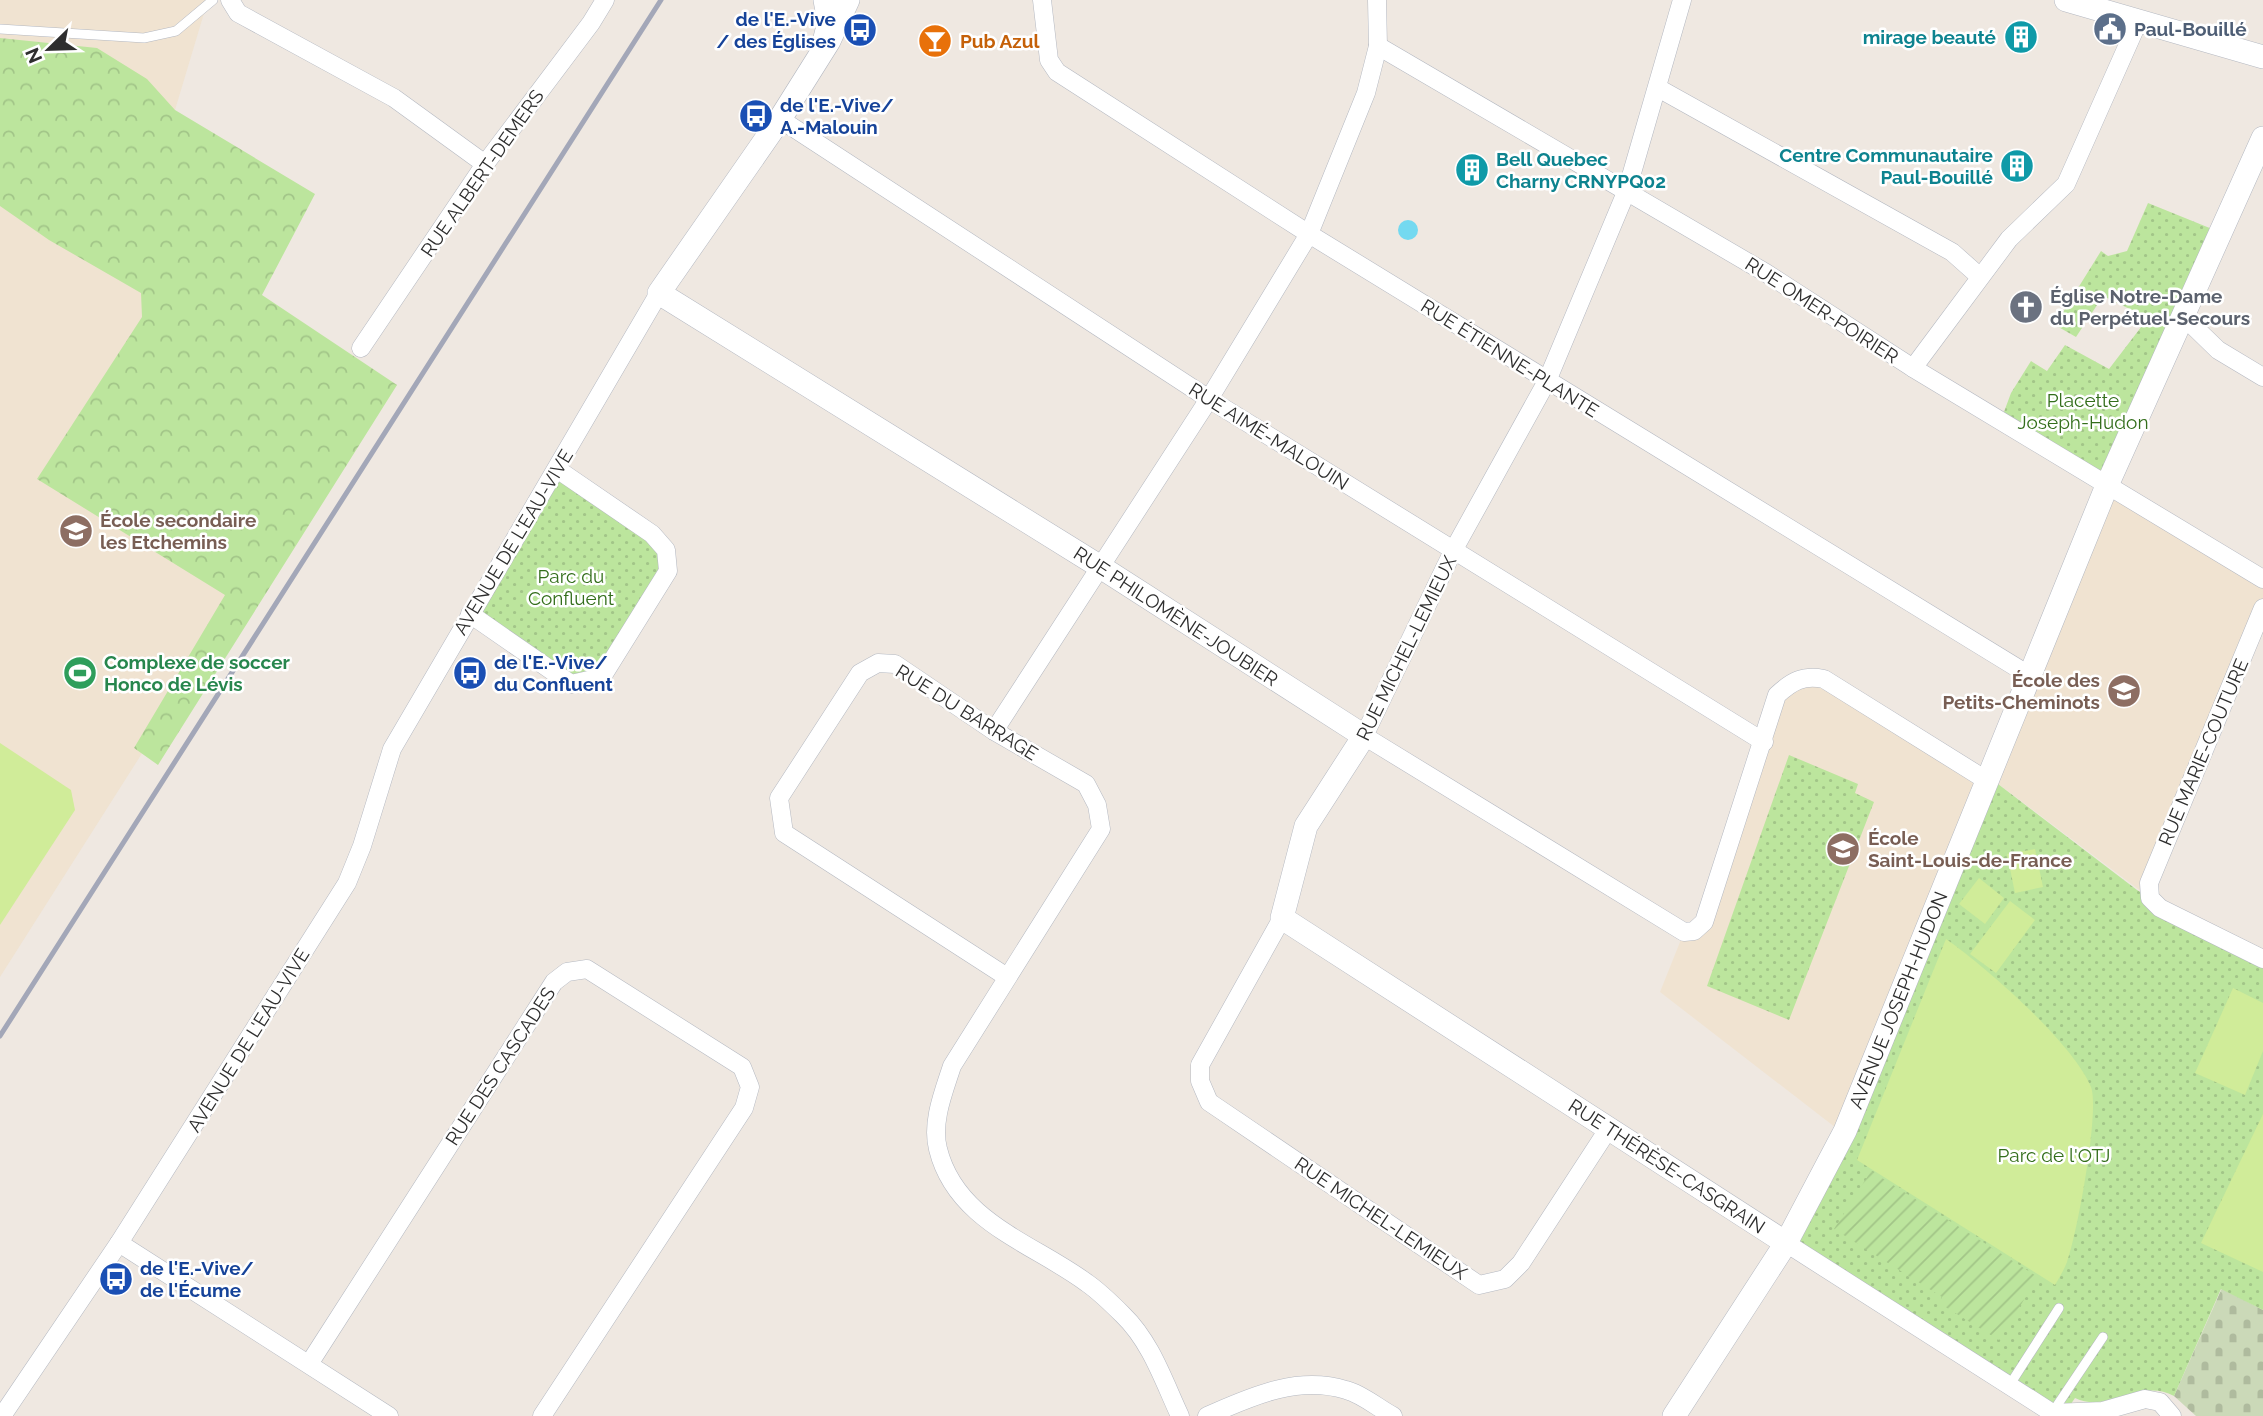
<svg xmlns="http://www.w3.org/2000/svg" width="2263" height="1416" font-family="Raleway,sans-serif">
  <defs>
    <pattern id="forest-crowns" width="20" height="18" patternUnits="userSpaceOnUse" patternTransform="scale(1.75)"><rect width="20" height="18" fill="#bce59d"/><path d="M2 6a3 3 0 1 1 6 0M12 15a3 3 0 1 1 6 0" fill="none" stroke="#a2c588"/></pattern>
    <pattern id="cemetery-stones" width="16" height="16" patternUnits="userSpaceOnUse" patternTransform="scale(1.75)"><rect width="16" height="16" fill="#cbd9b8"/><path d="M2 7V4a2 2 0 0 1 4 0v3zM10 15v-3a2 2 0 0 1 4 0v3z" fill="#afbb9e"/></pattern>
    <pattern id="park-dots" width="8" height="8" patternUnits="userSpaceOnUse" patternTransform="scale(1.75)"><rect width="8" height="8" fill="#bce59d"/><path d="M2 2h.1M6 6h.1" fill="none" stroke="#a2c588" stroke-width="1.8" stroke-linecap="round"/></pattern>
    <pattern id="garden-furrows" width="10" height="10" patternUnits="userSpaceOnUse" patternTransform="scale(1.75)"><rect width="10" height="10" fill="#bce59d"/><path d="M-1 1l2-2M0 10L10 0M9 11l2-2" fill="none" stroke="#a2c588"/></pattern>
  </defs>
  <rect width="100%" height="100%" fill="#efe8e1"/>
  <g fill="#f0e3d1">
    <path d="M0,0H208L175,110L176,296L247,588L0,977Z"/>
    <path d="M2108,483L2263,579V610L2150,898L1989,777L1840,1131L1660,992L1684,932L1694,931L1777,695L1810,677L1981,772Z"/>
  </g>
  <path fill="url(#forest-crowns)" d="M0,38L97,48L147,79L175,110L315,194L262,295L397,385L158,765L134,748L225,595L37,479L142,317L141,293L49,240L0,206Z"/>
  <path fill="url(#cemetery-stones)" d="M2222,1288L2263,1310V1416H2196L2174,1396Z"/>
  <g fill="url(#park-dots)">
    <path d="M2148,203L2222,233L2108,483L2001,420L2011,393L2031,361L2047,371L2065,345L2109,369L2148,318L2103,296L2076,337L2055,325L2101,251L2108,256L2127,251Z"/>
    <path d="M557,469L652,534L668,571L602,677L571,684L470,614Z"/>
    <path d="M1789,755L1858,784L1855,793L1874,802L1789,1020L1707,986Z"/>
    <path d="M1981,771L2137,890L2263,966V1310L2221,1289L2174,1396C2140,1377 2109,1414 2075,1398L2064,1414L1780,1229L1840,1131Z"/>
  </g>
  <path fill="url(#garden-furrows)" d="M1871,1171L2038,1277L1999,1340L1939,1303L1942,1297L1834,1229Z"/>
  <g fill="#d0ec99">
    <path d="M0,743L71,790L75,810L0,925Z"/>
    <path d="M2035,849L2043,887L2015,893L2007,854Z"/>
    <path d="M1979,878L2004,898L1985,924L1959,904Z"/>
    <path d="M2010,901L2035,920L1996,973L1970,954Z"/>
    <path d="M1946,939C1986,967 2073,1043 2091,1087C2100,1110 2077,1236 2067,1262C2064,1270 2059,1278 2055,1285L1857,1160Z"/>
    <path d="M2233,988L2263,1003V1051L2245,1095L2195,1073Z"/>
    <path d="M2263,1114V1272L2201,1243Z"/>
  </g>
  <circle fill="#74d9f0" cx="1408" cy="230" r="10"/>
  <g fill="none" stroke-linecap="round" stroke-linejoin="round">
    <g stroke="#b4b8c1" stroke-width="10">
      <g id="service">
        <path d="M0,29L144,38L176,31L213,0"/>
        <path d="M2009,1386L2059,1308"/>
        <path d="M2052,1413L2103,1337"/>
      </g>
    </g>
    <g stroke="#b4b8c1" stroke-width="19">
      <g id="minor">
        <path d="M230,0L238,13L394,98L485,164"/>
        <path d="M1042,0L1049,60L1057,72L1309,234L2032,677"/>
        <path d="M1682,0L1627,190L1547,381L1453,551L1364,736L1684,932L1694,931L1704,922L1777,695C1792,681 1803,675 1824,679L1986,780"/>
        <path d="M1378,46L1766,273L1913,368L2263,579"/>
        <path d="M1658,88L1952,252L1979,276"/>
        <path d="M780,119L1209,399L1764,742"/>
        <path d="M2185,318L2218,350L2263,377"/>
        <path d="M361,348L485,164L591,23L605,0"/>
        <path d="M1913,368L2009,239L2066,184L2138,22"/>
        <path d="M2263,608L2149,883L2150,898L2160,908L2263,959"/>
        <path d="M470,614L571,684L602,677L668,571L666,550L652,534L557,469"/>
        <path d="M994,731L1209,399L1309,234L1366,93L1378,46L1377,0"/>
        <path d="M1282,918L1200,1065V1081L1209,1102L1479,1285L1505,1279L1521,1263L1609,1128"/>
        <path d="M1007,977L784,833L779,798L860,673L878,663L895,664L994,731L1086,784L1097,805L1101,829L952,1066C944,1091 931,1122 938,1149C956,1222 1033,1243 1087,1283C1100,1292 1112,1304 1123,1315C1151,1342 1164,1382 1180,1416"/>
        <path d="M119,1243L389,1416"/>
        <path d="M1786,1243L2057,1416"/>
        <path d="M309,1364L554,982L567,972L587,969L742,1067L750,1087L744,1108L542,1416"/>
        <path d="M2052,1413L2103,1411L2145,1399L2160,1402L2172,1416"/>
        <path d="M2,1416L119,1243L347,883L362,846L392,749L659,293"/>
        <path d="M1207,1416C1251,1397 1296,1375 1346,1390C1362,1394 1378,1408 1393,1416"/>
      </g>
    </g>
    <g stroke="#b4b8c1" stroke-width="24">
      <g id="tertiary">
        <path d="M825,0L829,22L825,38"/>
        <path d="M848,0L829,41L780,119L659,293L1099,566L1364,736L1306,826L1282,918L1786,1243"/>
        <path d="M2066,0L2263,57"/>
        <path d="M1674,1416L1786,1243L1845,1131L2108,483L2263,138"/>
      </g>
    </g>
    <use href="#service" stroke="#fff" stroke-width="9"/>
    <use href="#minor" stroke="#fff" stroke-width="18"/>
    <use href="#tertiary" stroke="#fff" stroke-width="23"/>
    <path stroke="#a3a7b8" stroke-width="5" d="M0,1036L661,0"/>
  </g>
  <defs>
    <g id="civic-disc" transform="scale(1.75)"><circle r="9.5" fill="#5c6f8a" stroke="#fff"/><path d="M-.6-6.5H3V-4.5H.6V-3L4-1V1h2V6H-6V1h2V-1L-.6-3ZM-1.2 2.5V6h2.4V2.5Z" fill="#fff"/></g>
    <g id="bus-disc" transform="scale(1.75)"><circle r="9.5" fill="#1a4fb4" stroke="#fff"/><path d="M-5-6H5V4H4V6H2V4H-2V6H-4V4H-5ZM-3.5-4V0h7V-4ZM-3.5 1.2v1.5H-2V1.2ZM2 1.2v1.5H3.5V1.2Z" fill="#fff"/></g>
    <g id="building-disc" transform="scale(1.75)"><circle r="9.5" fill="#0f9aa8" stroke="#fff"/><path d="M-4-6H4V6H1V3H-1V6H-4ZM-2.5-4.3h1.7v1.8h-1.7ZM.8-4.3h1.7v1.8H.8ZM-2.5-1h1.7V.8h-1.7ZM.8-1h1.7V.8H.8Z" fill="#fff"/></g>
    <g id="bar-disc" transform="scale(1.75)"><circle r="9.5" fill="#e8710a" stroke="#fff"/><path d="M-6-5H6L.8 .8V4.5H3.5V6h-7V4.5H-.8V.8Z" fill="#fff"/></g>
    <g id="church-disc" transform="scale(1.75)"><circle r="9.5" fill="#6b7280" stroke="#fff"/><path d="M-1.2-6h2.4v3.5h3.3v2.4h-3.3V6h-2.4V-.1h-3.3v-2.4h3.3Z" fill="#fff"/></g>
    <g id="school-disc" transform="scale(1.75)"><circle r="9.5" fill="#8d6e63" stroke="#fff"/><path d="M0-5L7-2L0 1L-7-2ZM-4 1L0 2.5L4 1V4Q0 6-4 4Z" fill="#fff"/></g>
    <g id="stadium-disc" transform="scale(1.75)"><circle r="9.5" fill="#2e9e5b" stroke="#fff"/><path d="M0-5a6.5 5 0 1 0 0 10a6.5 5 0 1 0 0-10ZM-3.5-1.8h7v3.6h-7Z" fill="#fff"/></g>
  </defs>
  <g fill-rule="evenodd">
    <use href="#civic-disc" x="2110" y="29"/>
    <use href="#bus-disc" x="860" y="30"/>
    <use href="#building-disc" x="2021" y="37"/>
    <use href="#bar-disc" x="935" y="41"/>
    <use href="#bus-disc" x="756" y="116"/>
    <use href="#building-disc" x="2017" y="166"/>
    <use href="#building-disc" x="1472" y="170"/>
    <use href="#church-disc" x="2026" y="307"/>
    <use href="#school-disc" x="76" y="531"/>
    <use href="#stadium-disc" x="80" y="673"/>
    <use href="#bus-disc" x="470" y="673"/>
    <use href="#school-disc" x="2124" y="691"/>
    <use href="#school-disc" x="1843" y="849"/>
    <use href="#bus-disc" x="116" y="1279"/>
  </g>
  <g text-anchor="middle" stroke-width="5" stroke-linejoin="round" paint-order="stroke">
    <g font-size="19" font-weight="bold" fill="#164399" stroke="#fff" text-anchor="start">
      <text x="836" y="26" text-anchor="end">de l'E.-Vive<tspan x="836" dy="22">/ des Églises</tspan></text>
      <text x="780" y="112">de l'E.-Vive/<tspan x="780" dy="22">A.-Malouin</tspan></text>
      <text x="494" y="669">de l'E.-Vive/<tspan x="494" dy="22">du Confluent</tspan></text>
      <text x="140" y="1275">de l'E.-Vive/<tspan x="140" dy="22">de l'Écume</tspan></text>
    </g>
    <g font-size="19" font-weight="bold" fill="#4e5e75" stroke="#fff" text-anchor="start">
      <text x="2134" y="36">Paul-Bouillé</text>
    </g>
    <g font-size="19" font-weight="bold" fill="#0d838f" stroke="#fff" text-anchor="end">
      <text x="1996" y="44">mirage beauté</text>
      <text x="1993" y="162">Centre Communautaire<tspan x="1993" dy="22">Paul-Bouillé</tspan></text>
      <text x="1496" y="166" text-anchor="start">Bell Quebec<tspan x="1496" dy="22">Charny CRNYPQ02</tspan></text>
    </g>
    <g font-size="19" font-weight="bold" fill="#c56008" stroke="#fff" text-anchor="start">
      <text x="960" y="48">Pub Azul</text>
    </g>
    <g font-size="19" fill="#2e2e2e" stroke="#fff">
      <text transform="translate(482 173) rotate(-55)" y="7">RUE ALBERT-DEMERS</text>
      <text transform="translate(1822 310) rotate(33)" y="7">RUE OMER-POIRIER</text>
      <text transform="translate(1510 358) rotate(32)" y="7">RUE ÉTIENNE-PLANTE</text>
      <text transform="translate(1269 436) rotate(32)" y="7">RUE AIMÉ-MALOUIN</text>
      <text transform="translate(513 542) rotate(-59)" y="7">AVENUE DE L'EAU-VIVE</text>
      <text transform="translate(1176 616) rotate(33)" y="7">RUE PHILOMÈNE-JOUBIER</text>
      <text transform="translate(1406 648) rotate(-64)" y="7">RUE MICHEL-LEMIEUX</text>
      <text transform="translate(967 712) rotate(32)" y="7">RUE DU BARRAGE</text>
      <text transform="translate(2203 752) rotate(-67)" y="7">RUE MARIE-COUTURE</text>
      <text transform="translate(1898 1000) rotate(-68)" y="7">AVENUE JOSEPH-HUDON</text>
      <text transform="translate(248 1040) rotate(-58)" y="7">AVENUE DE L'EAU-VIVE</text>
      <text transform="translate(500 1066) rotate(-57)" y="7">RUE DES CASCADES</text>
      <text transform="translate(1667 1166) rotate(33)" y="7">RUE THÉRÈSE-CASGRAIN</text>
      <text transform="translate(1381 1218) rotate(34)" y="7">RUE MICHEL-LEMIEUX</text>
    </g>
    <g font-size="19" font-weight="bold" fill="#5b616d" stroke="#fff" text-anchor="start">
      <text x="2050" y="303">Église Notre-Dame<tspan x="2050" dy="22">du Perpétuel-Secours</tspan></text>
    </g>
    <g font-size="19" fill="#336e1b" stroke="#fff">
      <text x="2083" y="407">Placette<tspan x="2083" dy="22">Joseph-Hudon</tspan></text>
      <text x="571" y="583">Parc du<tspan x="571" dy="22">Confluent</tspan></text>
      <text x="2054" y="1162">Parc de l'OTJ</text>
    </g>
    <g font-size="19" font-weight="bold" fill="#785e54" stroke="#fff" text-anchor="start">
      <text x="100" y="527">École secondaire<tspan x="100" dy="22">les Etchemins</tspan></text>
      <text x="2100" y="687" text-anchor="end">École des<tspan x="2100" dy="22">Petits-Cheminots</tspan></text>
      <text x="1868" y="845">École<tspan x="1868" dy="22">Saint-Louis-de-France</tspan></text>
    </g>
    <g font-size="19" font-weight="bold" fill="#27864d" stroke="#fff" text-anchor="start">
      <text x="104" y="669">Complexe de soccer<tspan x="104" dy="22">Honco de Lévis</tspan></text>
    </g>
  </g>
  <g transform="translate(49 49) rotate(247)" stroke="#ffffff" stroke-width="5" paint-order="stroke">
  <path d="M0-5L12 26L0 18L-12 26Z" fill="#2e2e2e"/>
  <text y="-10" font-size="19" font-weight="bold" text-anchor="middle" fill="#2e2e2e">N</text>
  </g>
</svg>
